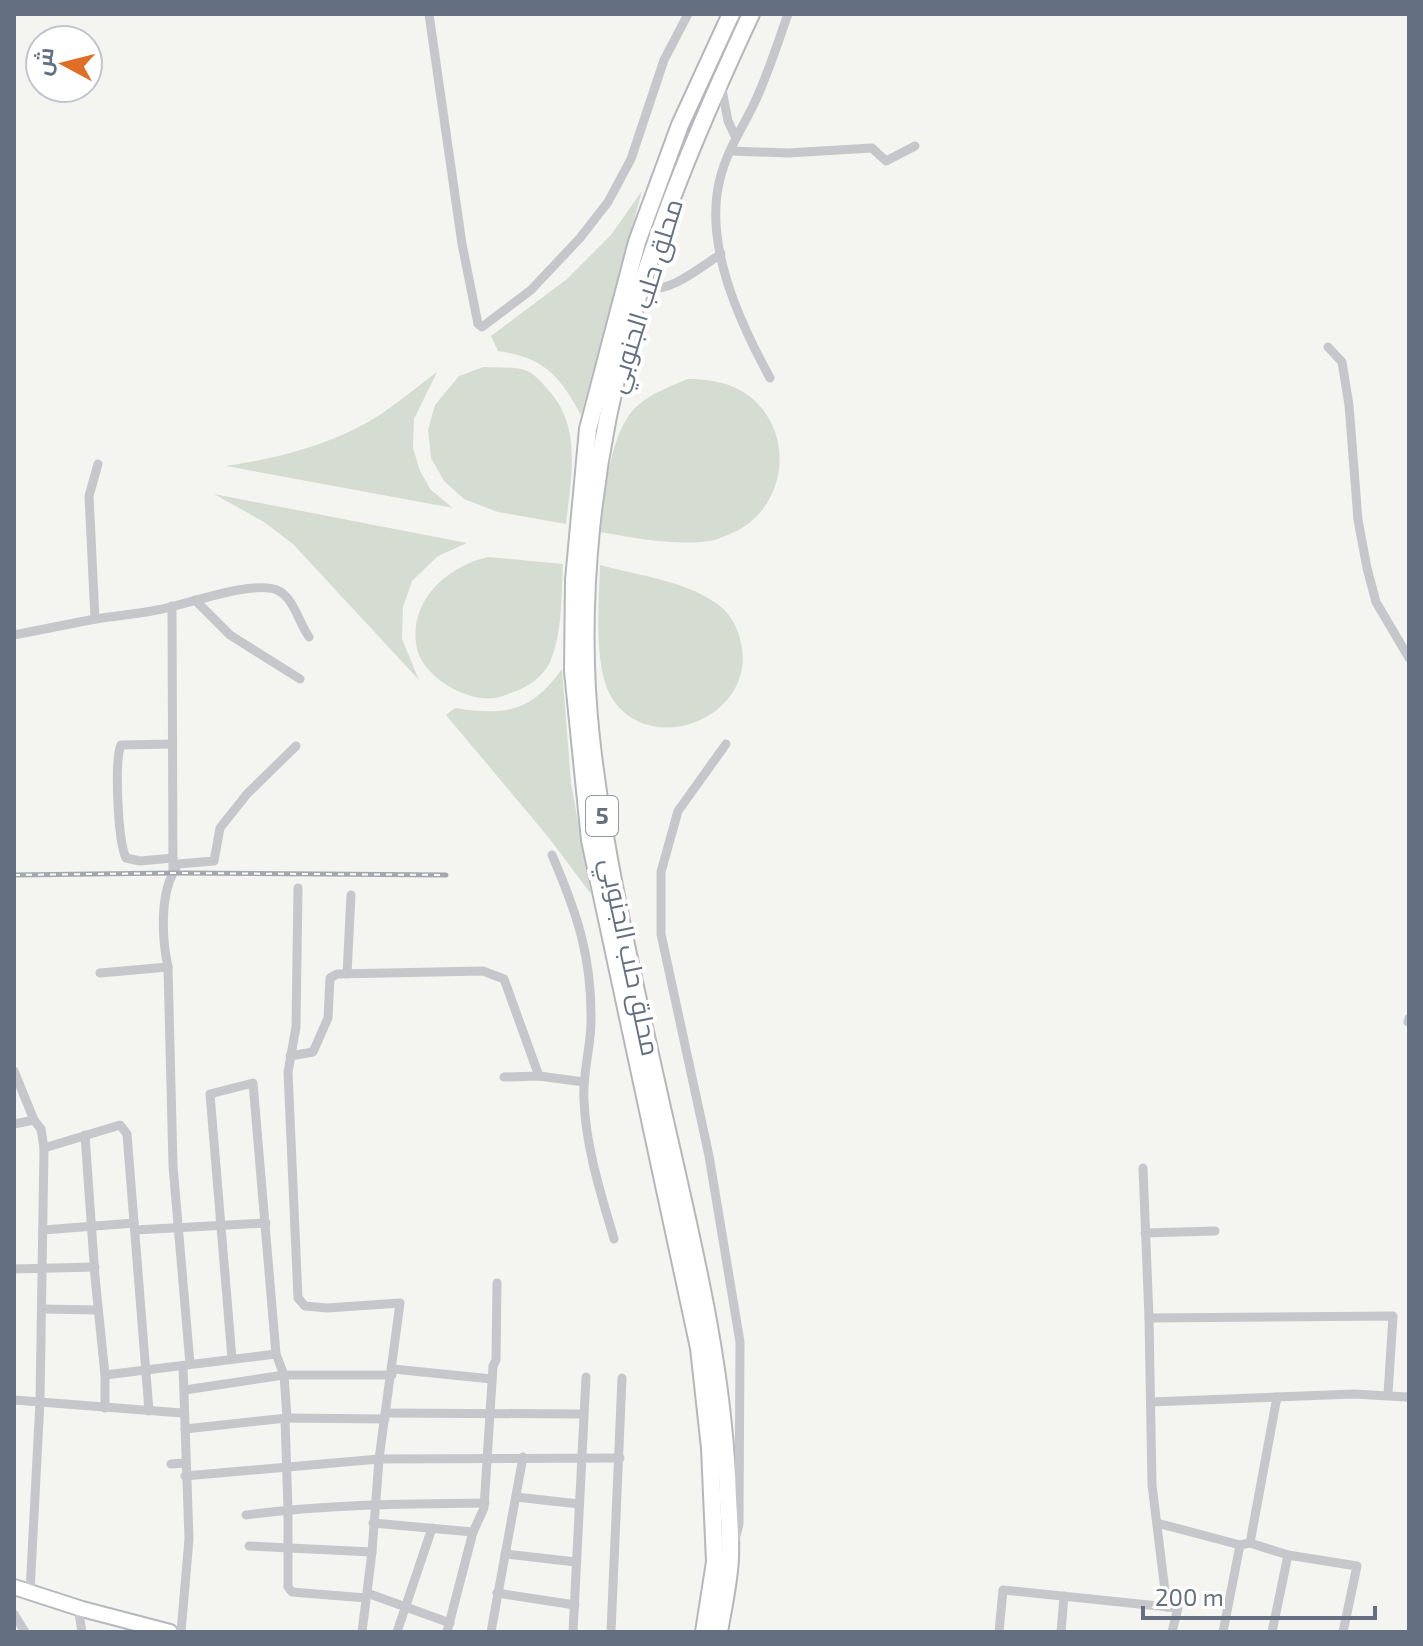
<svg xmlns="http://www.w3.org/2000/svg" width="1423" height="1646" font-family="'Exo 2',Cairo,sans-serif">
  <rect width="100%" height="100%" fill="#f4f5f1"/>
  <g fill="#d5dcd2">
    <path d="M642,191L581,415C559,375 545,358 498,351L491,336L567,279L611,235Z"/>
    <path d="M483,367C496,368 515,366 527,371C535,374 544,385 550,392C582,429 571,478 566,524L498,512L464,499L444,481L431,458L428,430L435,405L459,376Z"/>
    <path d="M437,372L414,419L413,448L420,471L431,490L453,508L226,466C278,458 332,445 378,416C398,403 418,386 437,372Z"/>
    <path d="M687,379C711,379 736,383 755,401C796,440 784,511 732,533C725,536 717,540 709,541C673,546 635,538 600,532C605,495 609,432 637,406C651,393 670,387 687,379Z"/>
    <path d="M214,494L467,543L438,556L412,581L403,607L402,639L419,680L293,544L264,522Z"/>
    <path d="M488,557L563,564C561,596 563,632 550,662C544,676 527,688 513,692C508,694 501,697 495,698C467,702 424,678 417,649C407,602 447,566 488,557Z"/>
    <path d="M600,565C637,575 692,582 721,607C733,617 740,633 742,649C752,719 650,758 612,698C593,669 599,599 600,565Z"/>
    <path d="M562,669L571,783L591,894L549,838L446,715L455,708C506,716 531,712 562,669Z"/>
  </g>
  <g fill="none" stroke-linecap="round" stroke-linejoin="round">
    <g stroke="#b5b8bd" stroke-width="18">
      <path id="primary" d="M14,1587L82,1609L170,1632"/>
    </g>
    <g stroke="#b5b7bb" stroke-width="20">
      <g id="highway">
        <path d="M704,1632L715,1562L710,1448L699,1348L590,840L573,671L574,580L588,429L637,242L680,125L731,14"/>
        <path d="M719,1632C723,1608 729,1582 730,1558C731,1539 729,1519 728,1499C724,1360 688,1225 658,1090C632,973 604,856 591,738C576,602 593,456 630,325C659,219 705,113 751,14"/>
      </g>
    </g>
    <g stroke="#c5c7cb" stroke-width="9">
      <path d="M429,14L462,244L478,324L482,327L531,290L580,238L608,202L631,159L664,60L688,14"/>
      <path d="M721,84L728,121L736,138"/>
      <path d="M730,151L788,153L872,148L886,161L915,146"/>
      <path d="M642,289C673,292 696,270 721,254"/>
      <path d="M1328,347L1342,362L1349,405L1358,520L1367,568L1376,602L1409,658"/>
      <path d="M770,378C740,323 703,244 720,179C726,153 741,130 753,106C767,77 777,45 788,14"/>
      <path d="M195,600L230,635L300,679"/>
      <path d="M172,606L173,873C160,898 162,939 168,967L173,1166L190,1364"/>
      <path d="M95,619C116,616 137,614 157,610C183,606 256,578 279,591C294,599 299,623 309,637"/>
      <path d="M14,635L95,619L89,496L98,464"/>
      <path d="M172,744L121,745C114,762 118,841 126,858L140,861L173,858"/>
      <path d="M726,744L678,811L661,872V934L709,1156L740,1342L739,1524L735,1539"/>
      <path d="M552,855C577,913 592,957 591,1021C591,1048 582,1074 584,1101C586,1148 601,1194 614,1239"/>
      <path d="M173,873L178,864L214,861L220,828L247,794L296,746"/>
      <path d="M298,888L296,1027L288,1072L298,1298L305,1306L327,1308L400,1303L379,1459L372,1552L362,1632"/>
      <path d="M100,973L168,967"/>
      <path d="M347,974L351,895"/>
      <path d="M1408,1022L1409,1018"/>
      <path d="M290,1056L313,1052L328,1018L330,978L337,974L483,971L504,979L539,1076"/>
      <path d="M14,1071L34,1120"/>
      <path d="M504,1077L539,1076L584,1082"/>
      <path d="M14,1124L34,1120L41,1129L44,1148L40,1401L30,1592"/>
      <path d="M85,1135L95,1277L105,1375V1408"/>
      <path d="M44,1148L120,1125L127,1134L149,1411"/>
      <path d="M1143,1168L1149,1318L1152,1485L1167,1607"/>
      <path d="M43,1230L134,1223"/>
      <path d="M135,1230L266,1223"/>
      <path d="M1145,1233L1215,1231"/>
      <path d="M14,1269L95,1267"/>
      <path d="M42,1309L98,1310"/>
      <path d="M1149,1318L1393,1316L1388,1394"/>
      <path d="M232,1359L210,1094L253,1083L276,1354L284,1375L287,1418"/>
      <path d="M393,1369L492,1379"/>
      <path d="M105,1375L276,1354"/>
      <path d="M185,1390L284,1375H392"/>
      <path d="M14,1400L182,1413"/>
      <path d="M1151,1402L1353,1394L1407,1397"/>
      <path d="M385,1413L583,1414"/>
      <path d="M285,1418L288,1509V1587L292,1592L366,1598"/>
      <path d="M185,1429L287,1418L385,1419"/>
      <path d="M171,1464L185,1463"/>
      <path d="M185,1476L379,1459L620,1458"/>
      <path d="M516,1497L579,1504"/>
      <path d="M246,1515C326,1504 405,1504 485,1503"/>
      <path d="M373,1523L473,1532"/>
      <path d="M1157,1523L1240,1545L1250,1543L1288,1555L1357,1566L1343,1632"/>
      <path d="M1250,1543L1277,1397"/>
      <path d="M249,1546L372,1552"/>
      <path d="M505,1554L576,1562"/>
      <path d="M367,1593L450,1623"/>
      <path d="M497,1593L575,1605"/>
      <path d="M78,1607L82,1632"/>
      <path d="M14,1614L25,1632"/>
      <path d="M181,1632L189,1539L183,1366"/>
      <path d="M397,1632L432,1528"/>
      <path d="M447,1632L473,1532L484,1508L493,1366L496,1360L497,1283"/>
      <path d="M491,1632L523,1457"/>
      <path d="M573,1632L586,1377"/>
      <path d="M611,1632L622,1378"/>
      <path d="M999,1632L1003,1590L1178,1608L1172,1632"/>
      <path d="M1061,1632L1064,1596"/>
      <path d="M1223,1632L1240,1545"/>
      <path d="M1272,1632L1288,1555"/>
    </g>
    <use href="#primary" stroke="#fff" stroke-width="14"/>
    <use href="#highway" stroke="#fff" stroke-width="16"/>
    <g stroke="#a3a7ae" stroke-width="5">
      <path id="rail" d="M14,875L173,873L446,875"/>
    </g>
    <use href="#rail" stroke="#fff" stroke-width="2" stroke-dasharray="6" stroke-linecap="butt"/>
  </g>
  <g text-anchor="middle" stroke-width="8" stroke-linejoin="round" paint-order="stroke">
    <rect fill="#fff" stroke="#929ba8" stroke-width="2" x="586" y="796" width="32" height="40" rx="6"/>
    <g font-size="24" font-weight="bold" fill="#647082">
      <text x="602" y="824">5</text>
    </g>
    <g font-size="26" fill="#647082" stroke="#fff">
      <text transform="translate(645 296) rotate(-73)" y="9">محلق حلب الجنوبي</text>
      <text transform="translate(630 957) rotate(78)" y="9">محلق حلب الجنوبي</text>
    </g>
  </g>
  <rect width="1423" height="1646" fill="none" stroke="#647082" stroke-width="32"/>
  <g transform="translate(64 64) rotate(277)"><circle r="38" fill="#ffffff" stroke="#c1c6cd" stroke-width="2"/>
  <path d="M0-6L14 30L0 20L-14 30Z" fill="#df6e27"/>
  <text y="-12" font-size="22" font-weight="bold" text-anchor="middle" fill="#647082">ش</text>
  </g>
  <path d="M1143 1606v12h232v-12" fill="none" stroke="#647082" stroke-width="4"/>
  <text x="1155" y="1606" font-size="24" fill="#647082" stroke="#ffffff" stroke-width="6" paint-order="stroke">200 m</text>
</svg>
